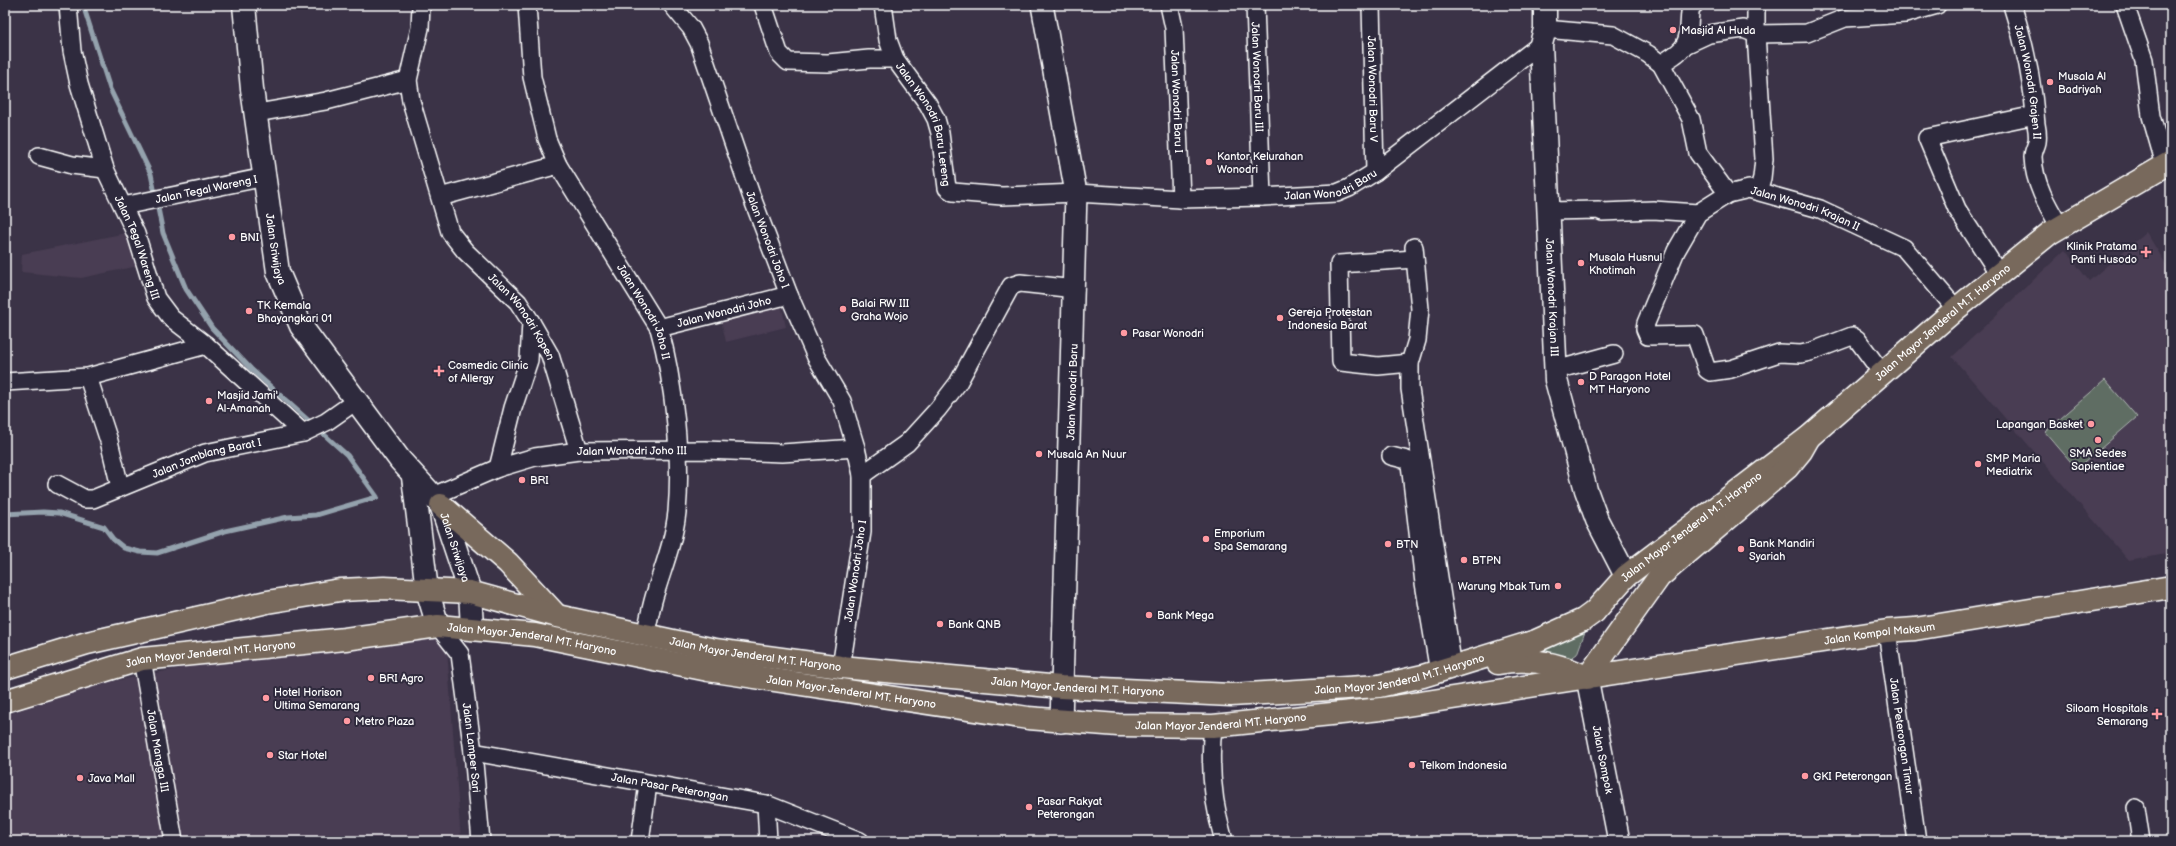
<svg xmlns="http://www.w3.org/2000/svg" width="2176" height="846" font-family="'Balsamiq Sans',sans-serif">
  <rect width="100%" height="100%" fill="#3b3347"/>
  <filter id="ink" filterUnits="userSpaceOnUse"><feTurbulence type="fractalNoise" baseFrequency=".025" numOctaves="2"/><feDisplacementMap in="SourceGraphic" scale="8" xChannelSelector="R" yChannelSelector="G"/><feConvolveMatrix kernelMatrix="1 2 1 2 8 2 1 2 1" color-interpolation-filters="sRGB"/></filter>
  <g filter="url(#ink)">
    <g fill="#493d52">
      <path d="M131,232L143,265L81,278L21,272L22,254Z"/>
      <path d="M2146,232L2171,272V553L2129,561L1952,357L2065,250L2089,281Z"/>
      <path d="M781,304L786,327L726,342L721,320Z"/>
      <path d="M446,636L461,841H5V715L93,685L291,647Z"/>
    </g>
    <g fill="#5e6d63" stroke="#aeb6b1">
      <path d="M2105,380L2137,417L2077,469L2045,432Z"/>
      <path d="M1586,629L1577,654L1570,659L1538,655V647Z"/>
    </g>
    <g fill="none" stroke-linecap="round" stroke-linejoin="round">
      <path stroke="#94a2ad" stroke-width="5" d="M5,514L43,512L59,513L104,527L113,539L124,548L140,552L157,553L225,531L288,517L316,515L377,497L347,455L251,369L212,328L186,289L163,233L151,174L110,89L83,5"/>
      <g stroke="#fff" stroke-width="20">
        <g id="minor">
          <path id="s1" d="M68,5L72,51L79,84L105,169L136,234L156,298L171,318L206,345L303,433"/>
          <path id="s2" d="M421,5L420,28L408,80L411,101L450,232L465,251L518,302L531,322L550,355L579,451"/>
          <path id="s3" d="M527,5L532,77L547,139L558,165L659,328C674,381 682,458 677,512C674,540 664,565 656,591C651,605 649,621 645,635"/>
          <path id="s4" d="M672,5L691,28L699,43L751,195L789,295L816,357L842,401L856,448L862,475V532L841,667"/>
          <path d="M763,5L779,53L788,62L828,63L869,59H895"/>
          <path id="s5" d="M883,5L888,40L895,59L928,104L936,119L940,133L947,188L953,192L1002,196L1076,193L1181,199L1262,197L1337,193L1349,188L1375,172L1541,44"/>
          <path id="s6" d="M1169,5L1174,28L1181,199"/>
          <path id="s7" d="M1255,5L1262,197"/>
          <path id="s8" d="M1371,5L1375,172"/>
          <path d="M1756,5V34L1764,159L1762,178L1758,191"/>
          <path id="s9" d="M2012,5C2025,44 2033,83 2036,124C2037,129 2038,136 2037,142C2036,147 2033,151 2033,157C2034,183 2047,205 2060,227"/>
          <path d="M2125,5L2144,60L2151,116L2165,165"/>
          <path d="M1545,29L1613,35L1648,54L1661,64L1691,119L1698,153L1728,194"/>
          <path d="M1685,45L1709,34L1743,29L1756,34L1807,33L1845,18L1905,14L1937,5"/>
          <path d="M1661,64C1668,59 1681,53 1685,44C1691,34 1688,18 1691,7L1694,5"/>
          <path d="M257,113L326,101L408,80"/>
          <path d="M39,156L72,165L105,169"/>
          <path d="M440,197L558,165"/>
          <path id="s10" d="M123,206L265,177"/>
          <path d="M1549,211L1599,210L1602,212L1653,210L1698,213"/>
          <path d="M1414,247L1420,309L1417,340L1410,363V389L1453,668"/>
          <path d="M1999,274L1957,209L1927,138L2035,115"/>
          <path id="s11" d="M659,328L789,295"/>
          <path d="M1410,363L1378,366L1341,362L1339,264L1415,259"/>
          <path d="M1556,370L1614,354"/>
          <path id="s12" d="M1882,373L1857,339L1852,336L1810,352L1801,354L1779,353L1731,369L1710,372L1707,370L1695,335L1648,336L1645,329L1646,323L1676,251L1698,213L1728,194L1749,189L1820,209L1904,248L1956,309"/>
          <path d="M88,377L109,441L120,487"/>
          <path d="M5,382L88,377L206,345"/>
          <path d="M1391,456L1407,460L1410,464L1424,583L1439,672"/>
          <path d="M498,468L513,408L529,360L531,322"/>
          <path d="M862,475L907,443L938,409L958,383L1011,286L1020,283L1075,289"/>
          <path id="s13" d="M57,484L85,499H93L205,453L303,433L326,422L356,401"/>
          <path id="s14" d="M422,498L433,496L498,468L535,457L579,451L705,450L782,453L856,448"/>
          <path id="s15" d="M438,626L460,654L473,752L481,841"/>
          <path id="s16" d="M1887,631L1917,841"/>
          <path id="s17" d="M142,659L174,841"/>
          <path d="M1213,726C1209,764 1213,804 1224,841"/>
          <path id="s18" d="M473,752L766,804L860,841"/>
          <path d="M766,804L768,841"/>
          <path d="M2136,808L2141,841"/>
          <path d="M640,841L648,784"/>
        </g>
      </g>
      <g stroke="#fff" stroke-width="24">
        <g id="tertiary">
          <path d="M1042,5L1076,193L1061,722"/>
          <path id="s19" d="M1587,678L1619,841"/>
        </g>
      </g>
      <g stroke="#fff" stroke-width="25">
        <g id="secondary">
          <path id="s20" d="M244,5L252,89L278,272L301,326L400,460L441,505L470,592L472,628"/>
          <path id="s21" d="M1545,5V29L1541,44L1556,380L1586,490L1597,520L1626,576"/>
          <path d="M413,477L427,590L438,626"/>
        </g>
      </g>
      <g stroke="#fff" stroke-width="25">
        <g id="primary">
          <path id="s22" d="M1594,612L1626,576L1809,437L1956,309L2050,233L2171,162"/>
        </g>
      </g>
      <g stroke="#fff" stroke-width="25">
        <g id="trunk">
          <path d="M441,505L508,563L557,616"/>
          <path d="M1498,663C1528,657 1557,663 1584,676"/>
          <path id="s23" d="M5,668L87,643L267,602L340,590L384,588L470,592L557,616L715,650L841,667L1061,687L1231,695L1379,686L1423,676L1536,641L1583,620L1594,612"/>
          <path d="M1587,678L1659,577L1787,468L1801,451L1809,437"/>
          <path id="s24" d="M5,701L142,659L345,639L438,626L535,635L708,670L1028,718L1118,725L1213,726L1381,709L1887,631L1915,629L2171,587"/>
        </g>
      </g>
      <use href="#minor" stroke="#2f2a3d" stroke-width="17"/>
      <use href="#tertiary" stroke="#2f2a3d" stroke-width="21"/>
      <use href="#secondary" stroke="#2f2a3d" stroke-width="22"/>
      <use href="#primary" stroke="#78695c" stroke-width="22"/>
      <use href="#trunk" stroke="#78695c" stroke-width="22"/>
    </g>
  </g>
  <g fill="#ff9aa2" stroke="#2f2a3d" stroke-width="1.5">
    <circle cx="1673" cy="30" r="4"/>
    <circle cx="2050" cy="82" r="4"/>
    <circle cx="1209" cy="162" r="4"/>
    <circle cx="232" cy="237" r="4"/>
    <path d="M2144 246h4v4h4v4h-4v4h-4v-4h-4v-4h4z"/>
    <circle cx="1581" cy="263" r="4"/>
    <circle cx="843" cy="309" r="4"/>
    <circle cx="249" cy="311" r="4"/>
    <circle cx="1280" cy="318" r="4"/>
    <circle cx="1124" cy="333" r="4"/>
    <path d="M437 365h4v4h4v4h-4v4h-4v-4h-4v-4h4z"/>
    <circle cx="1581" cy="382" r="4"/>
    <circle cx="209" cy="401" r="4"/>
    <circle cx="2091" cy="424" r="4"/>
    <circle cx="2098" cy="440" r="4"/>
    <circle cx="1039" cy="454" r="4"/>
    <circle cx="1978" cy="464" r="4"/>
    <circle cx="522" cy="480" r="4"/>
    <circle cx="1206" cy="539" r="4"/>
    <circle cx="1388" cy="544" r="4"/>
    <circle cx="1741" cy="549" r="4"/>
    <circle cx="1464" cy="560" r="4"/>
    <circle cx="1558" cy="586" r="4"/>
    <circle cx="1149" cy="615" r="4"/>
    <circle cx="940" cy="624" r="4"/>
    <circle cx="371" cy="678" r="4"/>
    <circle cx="266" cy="698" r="4"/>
    <path d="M2155 708h4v4h4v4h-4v4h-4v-4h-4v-4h4z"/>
    <circle cx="347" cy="721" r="4"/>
    <circle cx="270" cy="755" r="4"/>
    <circle cx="1412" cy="765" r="4"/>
    <circle cx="1805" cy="776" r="4"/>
    <circle cx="80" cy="778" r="4"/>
    <circle cx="1029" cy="807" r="4"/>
  </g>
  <g text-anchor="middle" stroke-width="4" stroke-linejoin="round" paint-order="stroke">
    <g font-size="11" fill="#fff" stroke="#2f2a3d" text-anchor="start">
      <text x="1681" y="34">Masjid Al Huda</text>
      <text x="2058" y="80">Musala Al<tspan x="2058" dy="13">Badriyah</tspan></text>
      <text x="1217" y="160">Kantor Kelurahan<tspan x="1217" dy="13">Wonodri</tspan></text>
      <text x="240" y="241">BNI</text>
      <text x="2137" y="250" text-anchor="end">Klinik Pratama<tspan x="2137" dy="13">Panti Husodo</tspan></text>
      <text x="1589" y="261">Musala Husnul<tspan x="1589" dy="13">Khotimah</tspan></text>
      <text x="851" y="307">Balai RW III<tspan x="851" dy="13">Graha Wojo</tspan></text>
      <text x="257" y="309">TK Kemala<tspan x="257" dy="13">Bhayangkari 01</tspan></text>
      <text x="1288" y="316">Gereja Protestan<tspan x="1288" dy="13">Indonesia Barat</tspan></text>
      <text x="1132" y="337">Pasar Wonodri</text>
      <text x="448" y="369">Cosmedic Clinic<tspan x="448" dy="13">of Allergy</tspan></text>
      <text x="1589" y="380">D Paragon Hotel<tspan x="1589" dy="13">MT Haryono</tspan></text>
      <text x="217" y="399">Masjid Jami'<tspan x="217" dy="13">Al-Amanah</tspan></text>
      <text x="2083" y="428" text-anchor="end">Lapangan Basket</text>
      <text x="2098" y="457" text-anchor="middle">SMA Sedes<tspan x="2098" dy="13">Sapientiae</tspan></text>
      <text x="1047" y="458">Musala An Nuur</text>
      <text x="1986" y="462">SMP Maria<tspan x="1986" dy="13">Mediatrix</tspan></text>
      <text x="530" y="484">BRI</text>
      <text x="1214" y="537">Emporium<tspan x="1214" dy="13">Spa Semarang</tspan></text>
      <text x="1749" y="547">Bank Mandiri<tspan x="1749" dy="13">Syariah</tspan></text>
      <text x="1396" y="548">BTN</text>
      <text x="1472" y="564">BTPN</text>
      <text x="1550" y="590" text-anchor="end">Warung Mbak Tum</text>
      <text x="1157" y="619">Bank Mega</text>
      <text x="948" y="628">Bank QNB</text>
      <text x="379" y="682">BRI Agro</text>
      <text x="274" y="696">Hotel Horison<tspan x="274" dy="13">Ultima Semarang</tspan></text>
      <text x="2148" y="712" text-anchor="end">Siloam Hospitals<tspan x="2148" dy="13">Semarang</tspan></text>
      <text x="355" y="725">Metro Plaza</text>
      <text x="278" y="759">Star Hotel</text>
      <text x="1420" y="769">Telkom Indonesia</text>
      <text x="1813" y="780">GKI Peterongan</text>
      <text x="88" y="782">Java Mall</text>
      <text x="1037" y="805">Pasar Rakyat<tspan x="1037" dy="13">Peterongan</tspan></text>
    </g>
    <g font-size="11" fill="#fff" stroke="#2f2a3d">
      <text dy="4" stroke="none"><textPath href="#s7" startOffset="72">Jalan Wonodri Baru III</textPath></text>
      <text dy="4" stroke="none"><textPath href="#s9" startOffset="79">Jalan Wonodri Grajen II</textPath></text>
      <text dy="4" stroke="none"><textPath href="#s8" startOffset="84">Jalan Wonodri Baru V</textPath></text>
      <text dy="4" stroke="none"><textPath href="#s6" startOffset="97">Jalan Wonodri Baru I</textPath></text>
      <text dy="4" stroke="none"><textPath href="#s5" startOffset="129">Jalan Wonodri Baru Lereng</textPath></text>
      <text dy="4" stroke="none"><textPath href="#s5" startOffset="586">Jalan Wonodri Baru</textPath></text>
      <text dy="4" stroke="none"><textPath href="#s10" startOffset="85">Jalan Tegal Wareng I</textPath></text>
      <text dy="4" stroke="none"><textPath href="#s12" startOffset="536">Jalan Wonodri Krajan II</textPath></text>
      <text dy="4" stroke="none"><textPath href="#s4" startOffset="255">Jalan Wonodri Joho I</textPath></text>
      <text dy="4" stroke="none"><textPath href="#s1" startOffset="254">Jalan Tegal Wareng III</textPath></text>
      <text dy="4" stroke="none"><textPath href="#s20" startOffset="246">Jalan Sriwijaya</textPath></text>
      <text dy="4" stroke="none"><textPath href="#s21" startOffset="293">Jalan Wonodri Krajan III</textPath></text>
      <text dy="4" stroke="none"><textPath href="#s3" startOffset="335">Jalan Wonodri Joho II</textPath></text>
      <text dy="4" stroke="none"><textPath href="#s11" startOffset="67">Jalan Wonodri Joho</textPath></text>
      <text dy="4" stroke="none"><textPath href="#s2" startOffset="346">Jalan Wonodri Kopen</textPath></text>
      <text dy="4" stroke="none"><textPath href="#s22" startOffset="454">Jalan Mayor Jenderal M.T. Haryono</textPath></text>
      <text transform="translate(1072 392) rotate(-88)" y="4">Jalan Wonodri Baru</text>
      <text dy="4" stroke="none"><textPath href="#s14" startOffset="218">Jalan Wonodri Joho III</textPath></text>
      <text dy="4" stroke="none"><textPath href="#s13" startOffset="161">Jalan Jomblang Barat I</textPath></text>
      <text dy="4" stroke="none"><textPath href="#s22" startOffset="130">Jalan Mayor Jenderal M.T. Haryono</textPath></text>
      <text dy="4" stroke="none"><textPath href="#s20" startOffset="600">Jalan Sriwijaya</textPath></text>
      <text transform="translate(855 571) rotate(-82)" y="4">Jalan Wonodri Joho I</text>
      <text dy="4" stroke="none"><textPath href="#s24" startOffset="1897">Jalan Kompol Maksum</textPath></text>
      <text dy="4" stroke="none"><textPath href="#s24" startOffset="536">Jalan Mayor Jenderal MT. Haryono</textPath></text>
      <text dy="4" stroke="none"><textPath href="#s23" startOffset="767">Jalan Mayor Jenderal M.T. Haryono</textPath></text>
      <text dy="4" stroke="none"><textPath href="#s24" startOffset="212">Jalan Mayor Jenderal MT. Haryono</textPath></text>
      <text dy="4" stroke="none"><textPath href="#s23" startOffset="1415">Jalan Mayor Jenderal M.T. Haryono</textPath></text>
      <text dy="4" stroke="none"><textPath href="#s23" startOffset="1091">Jalan Mayor Jenderal M.T. Haryono</textPath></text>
      <text dy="4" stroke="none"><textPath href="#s24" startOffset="860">Jalan Mayor Jenderal MT. Haryono</textPath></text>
      <text dy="4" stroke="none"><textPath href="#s24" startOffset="1232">Jalan Mayor Jenderal MT. Haryono</textPath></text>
      <text dy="4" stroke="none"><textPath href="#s16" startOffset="106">Jalan Peterongan Timur</textPath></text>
      <text dy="4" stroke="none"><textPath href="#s15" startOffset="130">Jalan Lamper Sari</textPath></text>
      <text dy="4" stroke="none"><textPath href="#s17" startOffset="93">Jalan Mangga III</textPath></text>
      <text dy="4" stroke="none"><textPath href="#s19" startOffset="83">Jalan Sompok</textPath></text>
      <text dy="4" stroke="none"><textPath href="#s18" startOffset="200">Jalan Pasar Peterongan</textPath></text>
    </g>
  </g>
  <rect width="2176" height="846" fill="none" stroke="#2f2a3d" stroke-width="20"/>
  <rect x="10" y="10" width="2156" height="826" fill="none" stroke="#fff" stroke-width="1.5" filter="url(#ink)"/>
</svg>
